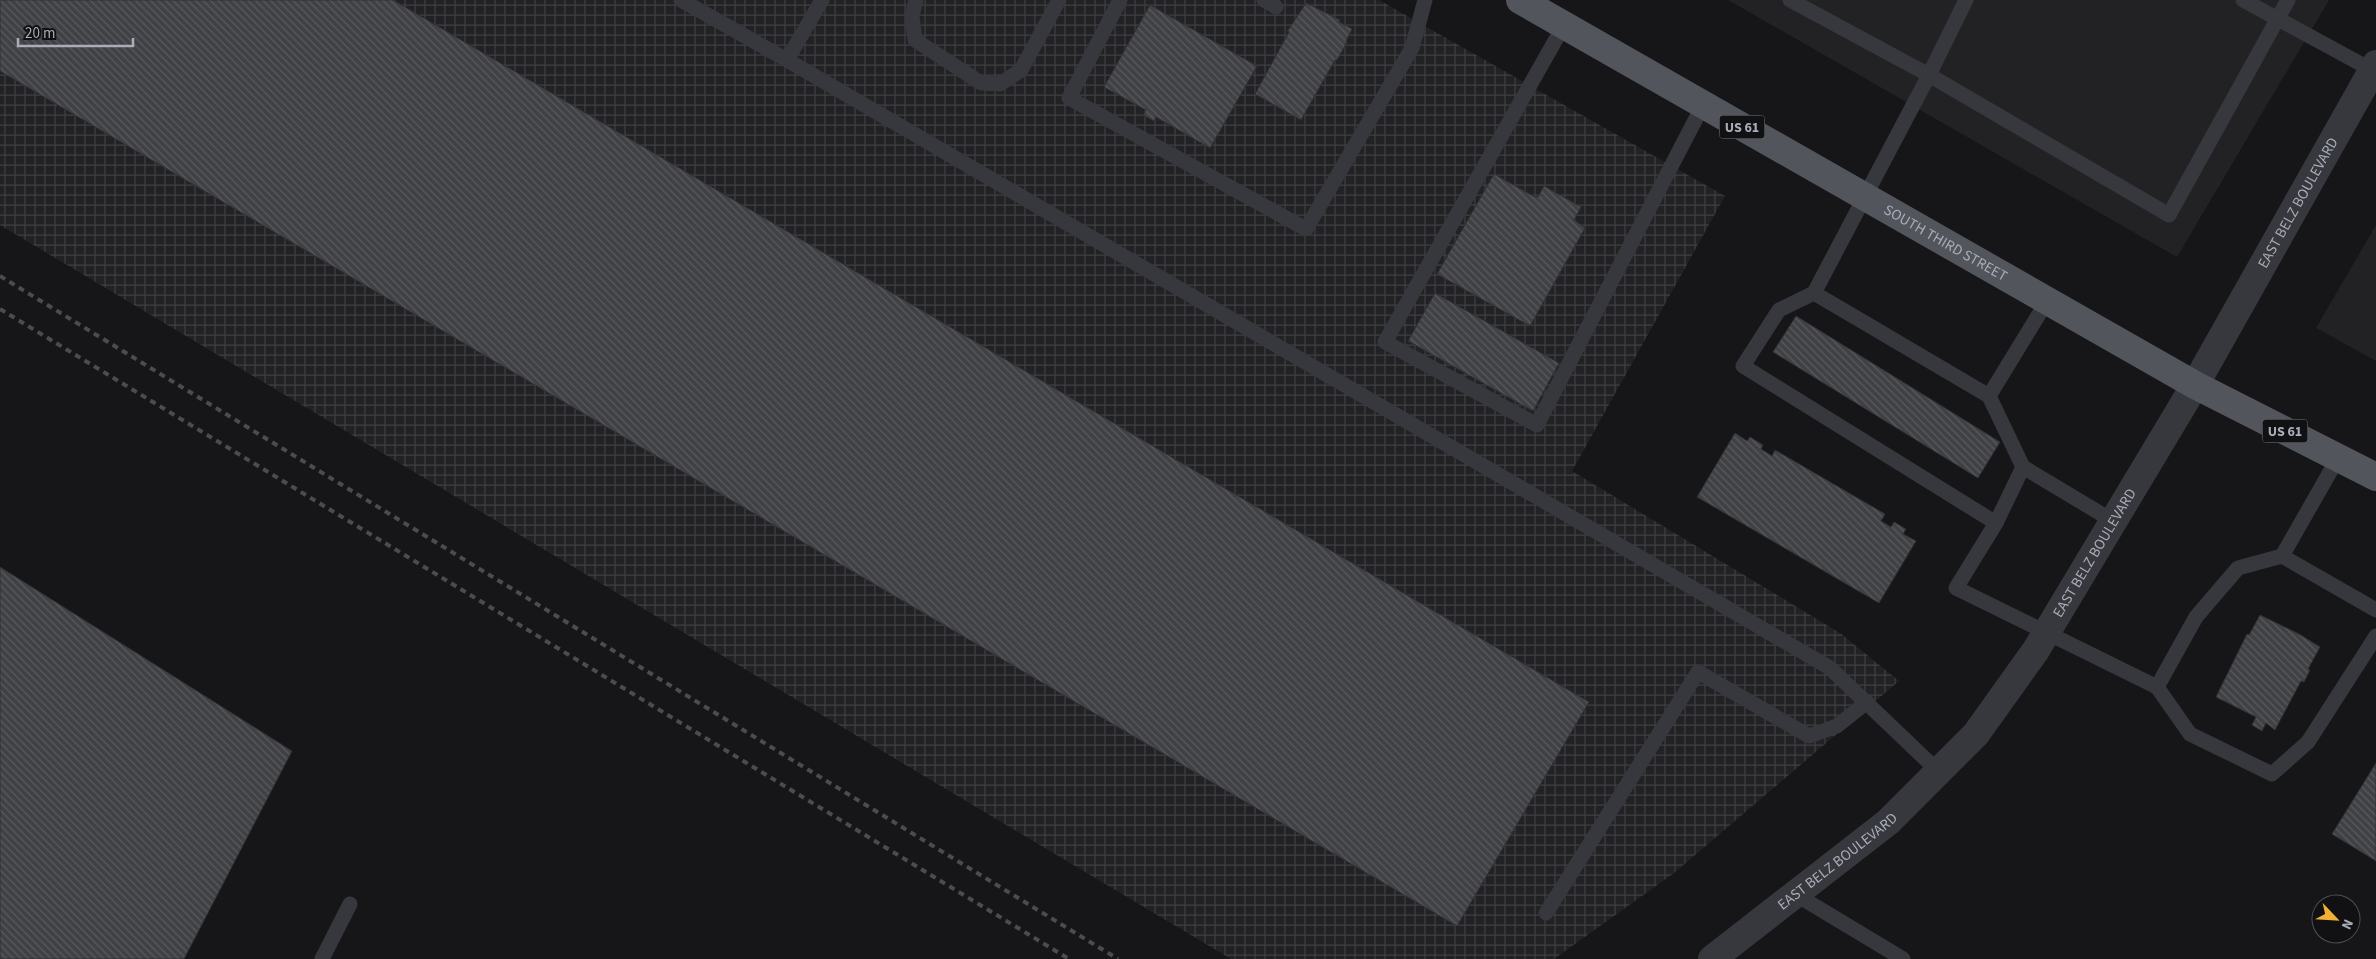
<svg xmlns="http://www.w3.org/2000/svg" width="2376" height="959" font-family="'Source Sans 3',sans-serif">
  <defs>
    <pattern id="industrial-grid" width="8" height="8" patternUnits="userSpaceOnUse" patternTransform="scale(1.25)"><rect width="8" height="8" fill="#222225"/><path d="M0 4h8M4 0v8" fill="none" stroke="#3f3f43"/></pattern>
    <pattern id="building-back-hatch" width="6" height="6" patternUnits="userSpaceOnUse" patternTransform="scale(1.25)"><rect width="6" height="6" fill="#404145"/><path d="M-1 5l2 2M0 0l6 6M5-1l2 2" fill="none" stroke="#595a5e"/></pattern>
  </defs>
  <rect width="100%" height="100%" fill="#161618"/>
  <g fill="#222225">
    <path d="M1728,0H2329L2177,257Z"/>
    <path d="M2376,225V361L2316,328Z"/>
  </g>
  <path fill="url(#industrial-grid)" d="M0,0H1379L1725,196L1572,471L1840,633L1899,681L1674,873L1554,959H1231L0,225Z"/>
  <g fill="url(#building-back-hatch)" stroke="#303034">
    <path d="M0,0H393L1589,702L1457,926L0,71Z"/>
    <path d="M1306,3L1340,20L1339,22L1352,29L1346,41L1347,42L1337,60H1335L1301,120L1255,94L1289,32H1287Z"/>
    <path d="M1150,5L1257,66L1210,148L1156,117L1154,121L1143,115L1146,110L1104,87Z"/>
    <path d="M1494,174L1533,196L1538,197L1544,186L1581,207L1574,220L1585,228L1530,326L1437,274Z"/>
    <path d="M1435,293L1559,363L1533,411L1408,341Z"/>
    <path d="M1796,316L2000,442L1978,478L1773,352Z"/>
    <path d="M1735,433L1747,441L1750,437L1763,445L1761,449L1772,456L1775,450L1885,514L1881,521L1891,527L1894,522L1906,529L1903,534L1916,541L1879,603L1697,497Z"/>
    <path d="M0,567L292,751L184,959H0Z"/>
    <path d="M2260,615L2299,634L2320,647L2308,669L2310,670L2304,682L2301,681L2275,730L2266,723L2262,731L2252,725L2256,717L2216,697L2247,634L2249,635Z"/>
    <path d="M2376,763V861L2332,834Z"/>
  </g>
  <g fill="none" stroke-linecap="round" stroke-linejoin="round">
    <g stroke="#37383d" stroke-width="15">
      <path d="M681,0L787,60"/>
      <path d="M822,0L787,60L1830,668L1939,772"/>
      <path d="M916,0L912,16L915,40L981,83L1000,84L1021,70L1059,0"/>
      <path d="M1120,0L1069,98L1306,229L1412,48L1425,0"/>
      <path d="M1264,0L1276,7"/>
      <path d="M1790,0L1929,75L2169,215L2288,0"/>
      <path d="M1966,0L1929,75L1814,293L1779,310L1743,366L1996,523L1956,588L2157,687L2190,734L2272,774L2308,742L2376,636"/>
      <path d="M2243,0L2372,70"/>
      <path d="M1564,25L1385,342L1537,425L1703,105"/>
      <path d="M1814,293L1989,396L2047,301"/>
      <path d="M1989,396L2023,467L2113,521"/>
      <path d="M1996,523L2023,467"/>
      <path d="M2282,556L2338,458"/>
      <path d="M2157,687L2196,617L2238,568L2282,556L2376,610"/>
      <path d="M1795,894L1903,959"/>
      <path d="M1546,913L1698,672L1809,736L1837,726L1867,702"/>
      <path d="M322,959L350,904"/>
    </g>
    <path stroke="#37383d" stroke-width="28" id="s1" d="M1712,959L1888,822L1976,734L2036,650L2195,385L2376,64"/>
    <path stroke="#53555c" stroke-width="28" id="s2" d="M1520,0L2195,385L2376,477"/>
    <g stroke="#4a4c52" stroke-width="4" stroke-dasharray="6 5" stroke-linecap="butt">
      <path d="M0,276L1118,959"/>
      <path d="M0,309L1069,959"/>
    </g>
  </g>
  <g text-anchor="middle" stroke-width="5" stroke-linejoin="round" paint-order="stroke">
    <g fill="#111113" stroke="#7b7e86" stroke-width="1">
      <rect x="1719.5" y="115.5" width="45" height="23" rx="4"/>
      <rect x="2262.5" y="419.5" width="45" height="23" rx="4"/>
    </g>
    <g font-size="14" font-weight="bold" fill="#a8adb8">
      <text x="1742" y="132">US 61</text>
      <text x="2285" y="436">US 61</text>
    </g>
    <g font-size="15" fill="#a8adb8" stroke="#111113">
      <text dy="5" stroke="none"><textPath href="#s1" startOffset="969">EAST BELZ BOULEVARD</textPath></text>
      <text dy="5" stroke="none"><textPath href="#s2" startOffset="490">SOUTH THIRD STREET</textPath></text>
      <text dy="5" stroke="none"><textPath href="#s1" startOffset="564">EAST BELZ BOULEVARD</textPath></text>
      <text dy="5" stroke="none"><textPath href="#s1" startOffset="159">EAST BELZ BOULEVARD</textPath></text>
    </g>
  </g>
  <g transform="translate(2336 919) rotate(115)"><circle r="24" fill="#111113" stroke="#4d4f55"/>
  <path d="M0-4L9 19L0 12L-9 19Z" fill="#f2b134"/>
  <text y="-8" font-size="14" font-weight="bold" text-anchor="middle" fill="#a8adb8">N</text>
  </g>
  <path d="M18 38v8h115v-8" fill="none" stroke="#a8adb8" stroke-width="2.5"/>
  <text x="25" y="38" font-size="15" fill="#a8adb8" stroke="#111113" stroke-width="4" paint-order="stroke">20 m</text>
</svg>
